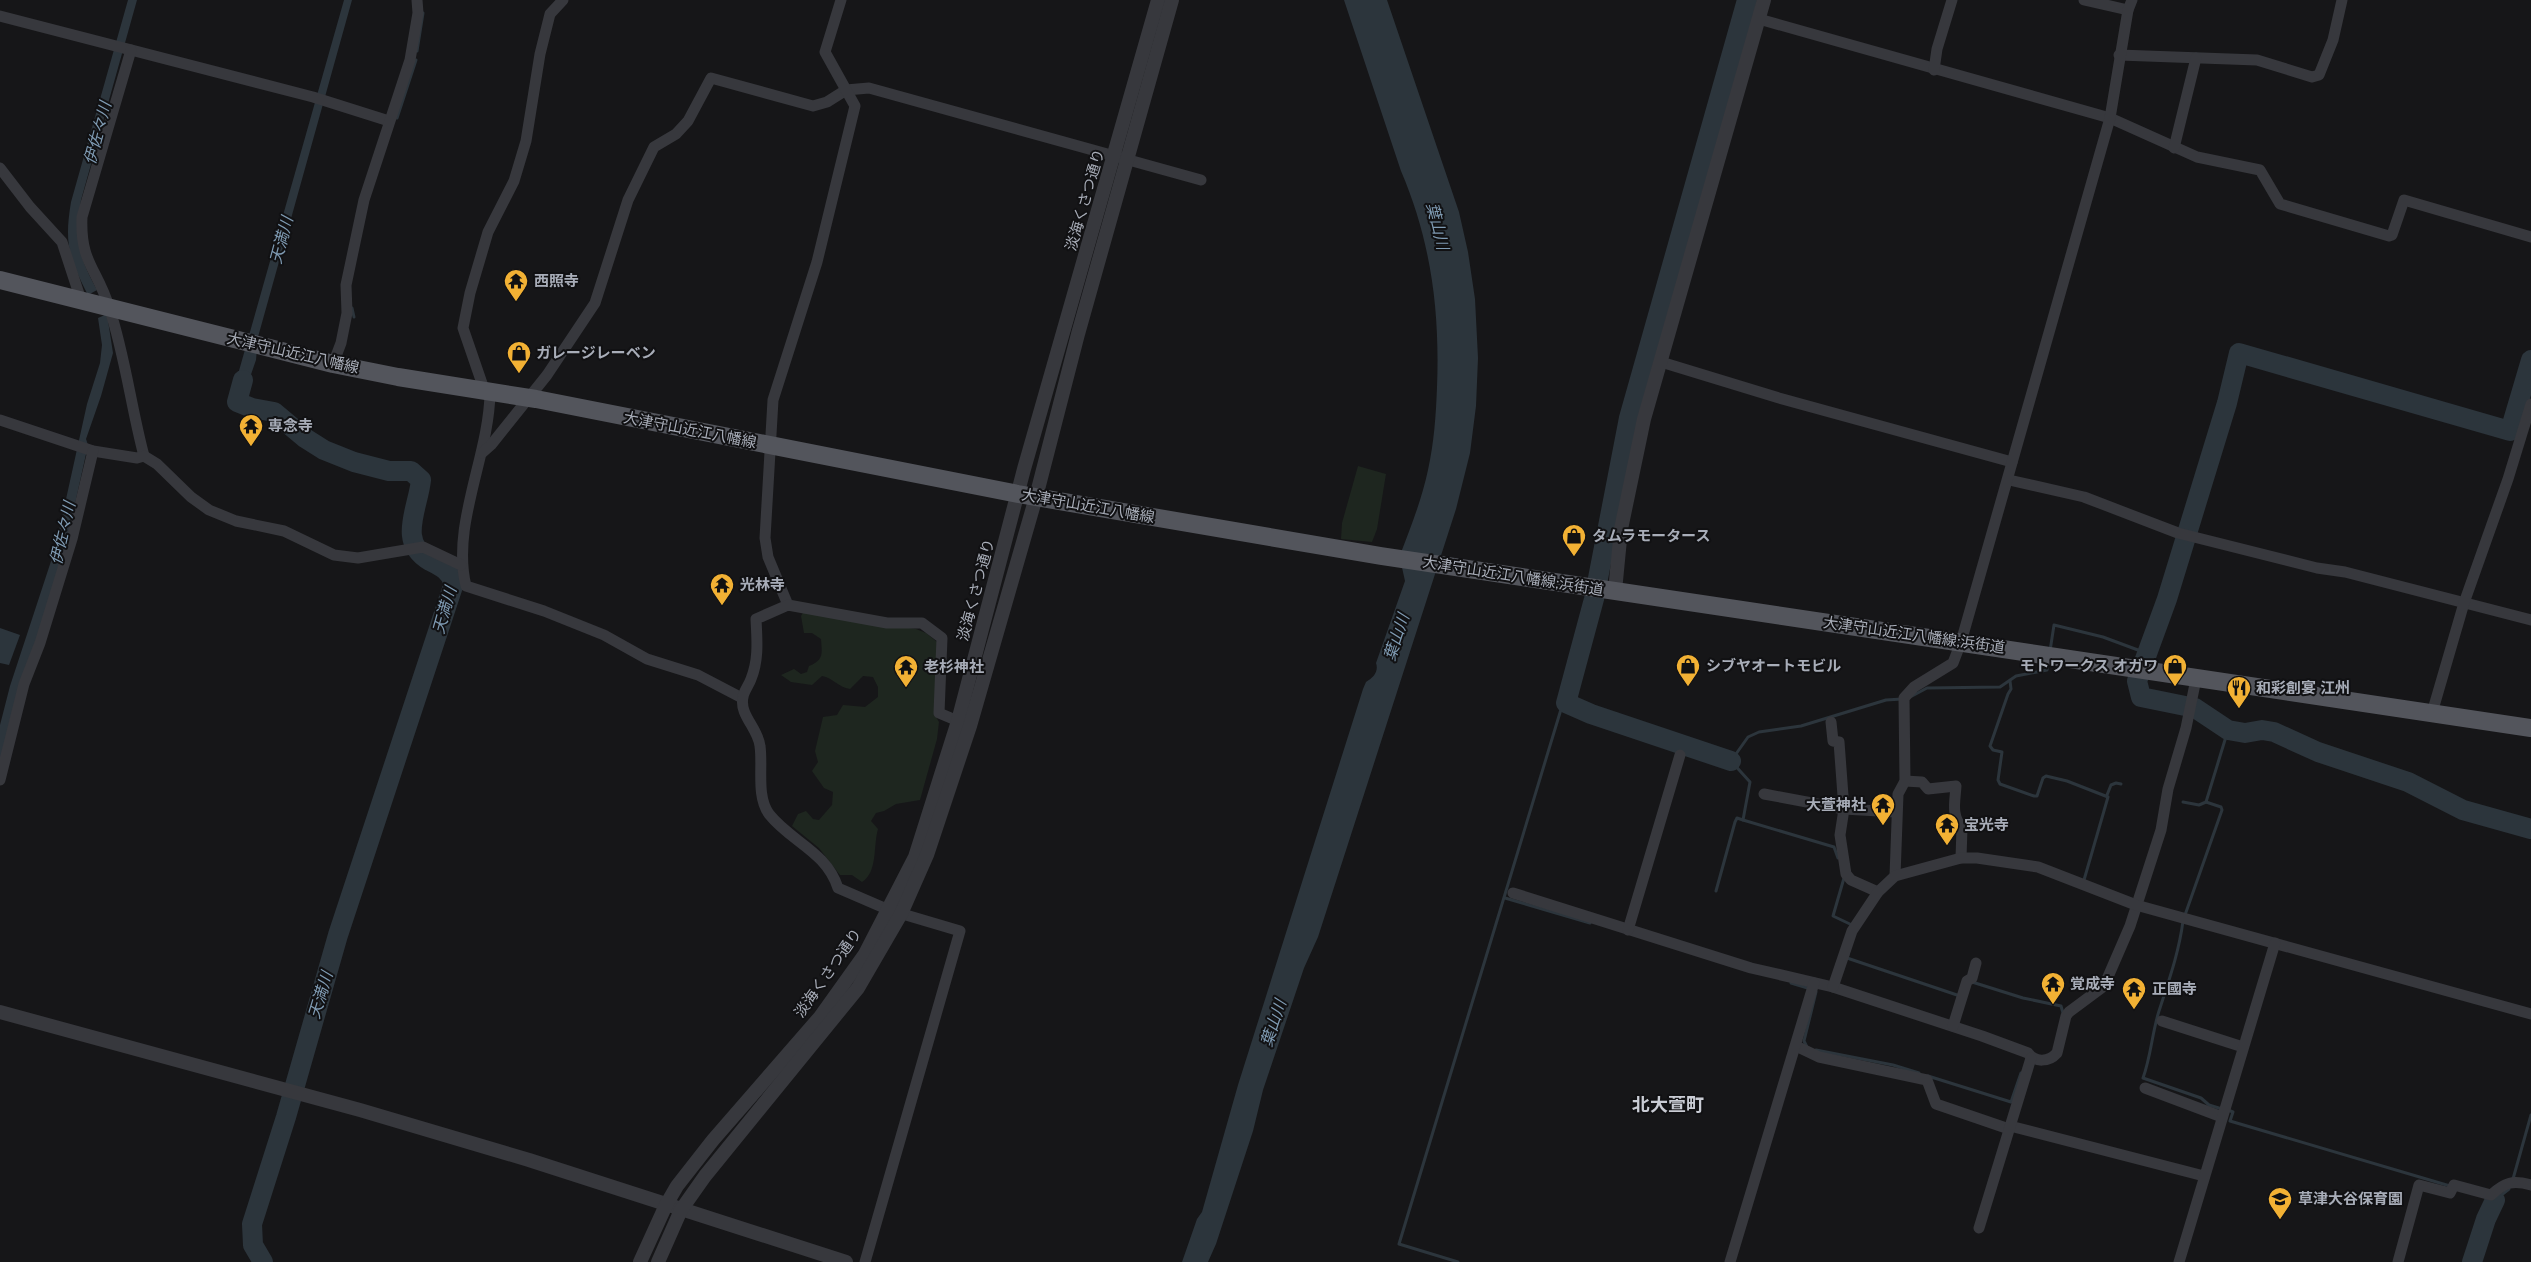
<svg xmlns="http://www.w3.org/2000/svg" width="2531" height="1262" font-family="'Nunito Sans','Noto Sans JP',sans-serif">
  <rect width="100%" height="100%" fill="#161618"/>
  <g fill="#1e261f">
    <path d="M1358,466L1386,474L1377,529L1372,542L1341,539L1342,523Z"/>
    <path d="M804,611L916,629L926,633L937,642L935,704L936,717L939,722L937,739L920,800L896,804L884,811L876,813L871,821L878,829C873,846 878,872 862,882L852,875H840L819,848L792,826L798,814L806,811L813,819L819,820L832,805L833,792L824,788L812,771L818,762L815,751L823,717L837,715L843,705L865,707L878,697V687L873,677L863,676L850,689C838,687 833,678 822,676L812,685L791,682L781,675L794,669L801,674L807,672L809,666C824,660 822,654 821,639L812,633H804L801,616Z"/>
  </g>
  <g fill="#2c353c">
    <path d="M128,0H137L81,200C76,242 77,253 97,290L88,295C69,258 64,244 71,202Z"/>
    <path d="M344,0H352L258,337L256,360L239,409L229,406Z"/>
    <path d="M1344,0H1387L1459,212L1468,252L1475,299L1478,358L1476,406L1470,453L1456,509L1318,937L1304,968L1263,1090L1253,1131L1216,1244L1208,1262H1182L1197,1219L1202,1212L1238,1085L1363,689L1366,682C1373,678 1379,672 1376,663L1405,581L1401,563L1402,550C1412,524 1422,498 1428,470C1434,443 1436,415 1437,387C1440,311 1431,241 1401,171Z"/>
    <path d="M107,314L113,353L101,396L86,439L88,445L63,558L0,766V725L10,686L55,549L87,404L100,363L102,345L98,318Z"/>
    <path d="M0,628L20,635L9,665L0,663Z"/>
  </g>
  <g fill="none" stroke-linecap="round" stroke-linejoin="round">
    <g stroke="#2c353c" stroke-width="3">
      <path d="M417,51L423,13"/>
      <path d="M397,118L416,60"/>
      <path d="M352,308L354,317"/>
      <path d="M2050,651L2054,625L2103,637L2146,653"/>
      <path d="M2010,681L2011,689L2008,694L1990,746L1993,750L2002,752L1998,780L2000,784L2034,796H2037L2043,778L2046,776L2067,781L2108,797L2084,880"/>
      <path d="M1912,696L1927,688L2000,687L2016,676L2047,670L2048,662"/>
      <path d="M2107,795L2111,785L2116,783L2121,784"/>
      <path d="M2183,802L2199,805L2206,802"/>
      <path d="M1743,820L1834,847L1838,858"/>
      <path d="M1844,878L1833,916L1852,925"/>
      <path d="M1716,891L1735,822L1737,818L1743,820L1750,782L1731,761L1748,737L1759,732L1801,726L1886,700L1902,699"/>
      <path d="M1505,898L1590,923"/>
      <path d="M2185,915L2222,810L2221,807L2206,802L2228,730"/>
      <path d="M2183,921C2179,952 2169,980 2159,1011C2152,1033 2151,1056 2143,1078L2201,1098L2209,1105L2222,1109"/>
      <path d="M1848,955L1847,958L1960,996"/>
      <path d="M1972,982L2023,998L2061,1006L2063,1013"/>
      <path d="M1791,983L1811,989"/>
      <path d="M1807,1047L1804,1041L1816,992"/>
      <path d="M1816,1050L1893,1065L1919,1073"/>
      <path d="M1928,1076L2011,1102L2021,1073"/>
      <path d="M2228,1110L2233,1112L2230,1121L2450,1186"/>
      <path d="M2513,1179L2531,1115"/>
      <path d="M2492,1199L2495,1200L2509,1189"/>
      <path d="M1458,1262L1399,1244L1562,706L1566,703"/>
    </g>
    <g stroke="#2c353c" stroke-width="20">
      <path d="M2531,360L2510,431L2239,353L2227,403L2167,599L2137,681L2141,697L2195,708L2228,730L2245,733L2262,730L2274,732L2318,752L2408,782L2463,810L2531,829"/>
      <path d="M243,380L237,402L252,408L274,412L305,438L324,450L354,462L389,471H411L421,480C418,509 397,542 430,561C442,567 449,570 454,583L338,935L286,1117L252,1224L253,1245L263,1262"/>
      <path d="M1731,761L1591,714L1566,703L1594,599L1629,418L1747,0"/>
      <path d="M2472,1262L2486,1219L2495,1200"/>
    </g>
    <g stroke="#37383d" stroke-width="11">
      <path d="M2084,0L2128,10"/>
      <path d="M0,16L313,97L389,121"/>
      <path d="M1759,19L2110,118L2197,157L2260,170L2280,204L2389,236L2392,235L2404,200L2531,237"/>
      <path d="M131,50L82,217C80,263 97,268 109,307C125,355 131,407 144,456"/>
      <path d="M2119,55L2257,60L2312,77L2319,75L2333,40L2342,0"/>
      <path d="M1934,70L1937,49L1952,0"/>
      <path d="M2174,148L2196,58"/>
      <path d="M0,168L30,207L62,242L81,300"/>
      <path d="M1661,362L1779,398L2012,462"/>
      <path d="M333,364L341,343L347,313L346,285L364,200L410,60L418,13L417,0"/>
      <path d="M485,392L463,328L470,293L488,232L514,181L526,141L540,54L550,14L563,0"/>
      <path d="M490,393C489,456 451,525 466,586L544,611L604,635L647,659L698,675L742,698"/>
      <path d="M0,420L93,451L137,458L144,456L157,464L191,497L209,510L236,521L284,531L334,555L358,558L423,547L461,565"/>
      <path d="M482,453L491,445L547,375L595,303L628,200L654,147L676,134L688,121L711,78L813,106L827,102L846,90L869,88L1201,180"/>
      <path d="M2009,480L2084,497L2178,533L2317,568L2345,572L2531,620"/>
      <path d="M788,605L768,557L765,538L773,400L817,262L855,106L825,52L841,0"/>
      <path d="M2432,713L2464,603L2508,479L2531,404"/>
      <path d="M1831,722L1833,741L1839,742L1844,809L1840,835L1846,874L1851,880L1878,892"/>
      <path d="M0,780L24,684L40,643L72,539L93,451"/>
      <path d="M1905,781L1922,782L1928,789L1956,786C1955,802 1951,815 1962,828L1961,858"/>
      <path d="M1764,794L1844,809L1896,812"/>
      <path d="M1895,876L1898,794L1905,781L1904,698L1914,687L1953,663L1961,642L2110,118L2128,10L2132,0"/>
      <path d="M1513,893L1751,968L1833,987L1982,1036L2028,1053C2035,1063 2049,1062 2057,1053L2066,1016L2069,1012L2104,986L2130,926L2161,830L2168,789L2186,728L2196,679"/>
      <path d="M1628,930L1680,755"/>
      <path d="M1833,987L1852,931L1878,892L1895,876L1961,858H1977L2038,867L2136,905L2531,1014"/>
      <path d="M2162,1021L2243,1047"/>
      <path d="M1953,1026L1967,981L1972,978L1976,963"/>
      <path d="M1796,1046L1819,1057L1927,1080L1936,1104L2009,1129"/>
      <path d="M2145,1088L2222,1117"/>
      <path d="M2010,1126L2204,1176"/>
      <path d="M1979,1228L2031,1058"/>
      <path d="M865,1262L960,931L889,910L838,888C826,851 791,842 769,814C756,796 763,767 760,746C758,728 739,715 743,697C744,691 749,685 751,679C759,659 757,640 756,619L788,605L887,623H922L942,638L939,713L965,724"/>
      <path d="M1730,1262L1814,983"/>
      <path d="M2179,1262L2275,943"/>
      <path d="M2398,1262L2419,1185L2450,1193L2454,1185L2491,1195C2505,1182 2513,1180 2531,1185"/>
    </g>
    <g stroke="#37383d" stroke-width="14">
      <path d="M1615,591L1621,529L1644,419L1764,0"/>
      <path d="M0,1012L360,1110L529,1160L846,1262"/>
      <path d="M640,1262L666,1205L677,1186L713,1140L820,1017L865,954L915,857L958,721L1024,469L1158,0"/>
      <path d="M658,1262L681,1210L705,1176L858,988L901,914L927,855L970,726L1036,497L1078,334L1172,0"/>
    </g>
    <path stroke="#53555c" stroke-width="18" d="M0,280L333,364L398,377L536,399L1018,494L1381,556L2531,728"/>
  </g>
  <defs>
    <g id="temple-pin" transform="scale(1.25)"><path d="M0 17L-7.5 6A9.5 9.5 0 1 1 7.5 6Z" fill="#f2b134" stroke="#111113"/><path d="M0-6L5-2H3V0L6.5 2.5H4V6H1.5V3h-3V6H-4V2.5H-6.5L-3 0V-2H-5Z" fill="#111"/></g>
    <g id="shop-pin" transform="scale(1.25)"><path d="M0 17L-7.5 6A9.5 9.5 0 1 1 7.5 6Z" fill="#f2b134" stroke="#111113"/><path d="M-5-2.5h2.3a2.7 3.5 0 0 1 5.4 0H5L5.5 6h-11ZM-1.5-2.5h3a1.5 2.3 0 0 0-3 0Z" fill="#111"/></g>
    <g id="restaurant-pin" transform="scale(1.25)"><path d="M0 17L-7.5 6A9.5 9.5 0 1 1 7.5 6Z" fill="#f2b134" stroke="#111113"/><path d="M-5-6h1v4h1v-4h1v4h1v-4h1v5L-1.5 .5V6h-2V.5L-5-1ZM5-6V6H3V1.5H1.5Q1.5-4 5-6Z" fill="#111"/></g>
    <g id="school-pin" transform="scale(1.25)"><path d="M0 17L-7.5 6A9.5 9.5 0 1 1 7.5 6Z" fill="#f2b134" stroke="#111113"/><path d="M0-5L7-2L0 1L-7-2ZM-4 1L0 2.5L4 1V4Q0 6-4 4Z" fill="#111"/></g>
  </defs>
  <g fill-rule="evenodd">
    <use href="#temple-pin" x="516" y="281"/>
    <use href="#shop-pin" x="519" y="353"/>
    <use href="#temple-pin" x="251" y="426"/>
    <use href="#shop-pin" x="1574" y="536"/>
    <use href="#temple-pin" x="722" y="585"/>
    <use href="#shop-pin" x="1688" y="666"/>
    <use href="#shop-pin" x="2175" y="666"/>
    <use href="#temple-pin" x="906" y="667"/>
    <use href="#restaurant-pin" x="2239" y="688"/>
    <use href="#temple-pin" x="1883" y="805"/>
    <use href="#temple-pin" x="1947" y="825"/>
    <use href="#temple-pin" x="2053" y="984"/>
    <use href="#temple-pin" x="2134" y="989"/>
    <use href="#school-pin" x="2280" y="1199"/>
  </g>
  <g text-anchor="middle" stroke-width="4" stroke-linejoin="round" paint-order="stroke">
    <g font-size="15" fill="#a8adb8" stroke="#111113">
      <text transform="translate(1085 200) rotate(-74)" y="5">淡海くさつ通り</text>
      <text transform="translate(293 353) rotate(13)" y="5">大津守山近江八幡線</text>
      <text transform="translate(690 430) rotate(11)" y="5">大津守山近江八幡線</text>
      <text transform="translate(1088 506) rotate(10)" y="5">大津守山近江八幡線</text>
      <text transform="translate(1513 576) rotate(9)" y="5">大津守山近江八幡線;浜街道</text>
      <text transform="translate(976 590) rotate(-75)" y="5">淡海くさつ通り</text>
      <text transform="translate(1914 635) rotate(8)" y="5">大津守山近江八幡線;浜街道</text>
      <text transform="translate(828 973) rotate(-55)" y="5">淡海くさつ通り</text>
    </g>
    <g font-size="15" font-weight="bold" fill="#a8adb8" stroke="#111113" text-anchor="start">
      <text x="534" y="286">西照寺</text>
      <text x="536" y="358">ガレージレーベン</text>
      <text x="268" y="431">専念寺</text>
      <text x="1592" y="541">タムラモータース</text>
      <text x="740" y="590">光林寺</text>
      <text x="1706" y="671">シブヤオートモビル</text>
      <text x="2158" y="671" text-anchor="end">モトワークス オガワ</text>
      <text x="924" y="672">老杉神社</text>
      <text x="2256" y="693">和彩創宴 江州</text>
      <text x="1866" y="810" text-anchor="end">大萱神社</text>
      <text x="1964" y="830">宝光寺</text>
      <text x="2070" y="989">覚成寺</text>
      <text x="2152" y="994">正國寺</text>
      <text x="2298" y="1204">草津大谷保育園</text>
    </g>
    <g font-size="16" font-style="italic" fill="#7f9bb3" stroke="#111113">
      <text transform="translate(97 133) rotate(-75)" y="6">伊佐々川</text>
      <text transform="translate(1438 226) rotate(76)" y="6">葉山川</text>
      <text transform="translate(281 240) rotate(-75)" y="6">天満川</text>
      <text transform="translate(62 533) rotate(-77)" y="6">伊佐々川</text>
      <text transform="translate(444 610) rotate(-74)" y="6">天満川</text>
      <text transform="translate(1396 637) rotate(-72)" y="6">葉山川</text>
      <text transform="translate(320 995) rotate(-73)" y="6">天満川</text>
      <text transform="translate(1273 1023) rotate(-72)" y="6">葉山川</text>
    </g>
    <g font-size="18" font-weight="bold" fill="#c9ccd4" stroke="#111113">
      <text x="1668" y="1111">北大萱町</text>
    </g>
  </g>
</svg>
